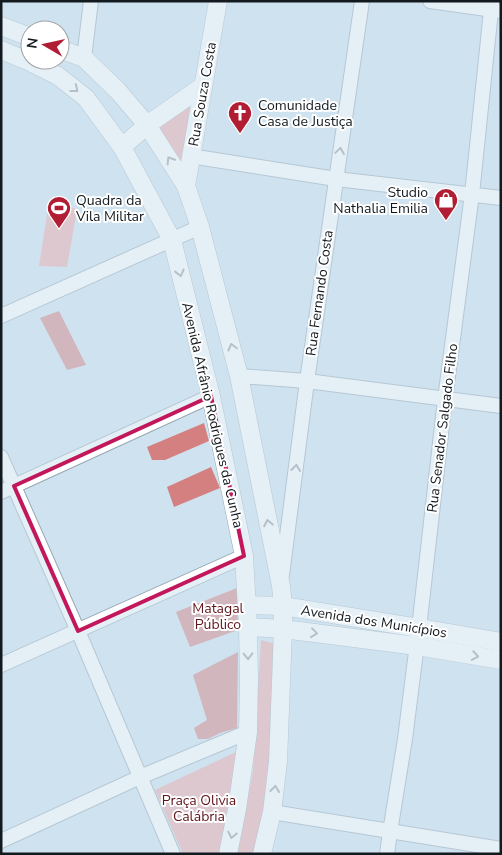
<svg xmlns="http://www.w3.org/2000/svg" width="502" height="855" font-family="'Nunito Sans',sans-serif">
  <rect width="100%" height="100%" fill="#cfe2ef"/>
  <g fill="#eca8a7">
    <path d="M192,97L185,179L150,126Z"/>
    <path d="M49,202L77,209L67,267L39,266Z"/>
    <path d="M261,640L276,644L268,797L256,854H237L253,771Z"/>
    <path d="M236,752L239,755L222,854H183L155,790Z"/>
  </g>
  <g fill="#d58080">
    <path d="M59,311L86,365L67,370L40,318Z"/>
    <path d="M204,423L209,441L165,460H152L147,447Z"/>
    <path d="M211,467L220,488L174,507L167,487Z"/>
    <path d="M237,588L238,630L190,647L176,612Z"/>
    <path d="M238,652L237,728L220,733L208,739H198L194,728L207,720L193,675Z"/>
  </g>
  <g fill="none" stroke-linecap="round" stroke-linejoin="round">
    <g stroke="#96a8b5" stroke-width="16">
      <g id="minor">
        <path d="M430,1L501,11"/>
        <path d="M84,58L91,1"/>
        <path d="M190,156L336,179L501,198"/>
        <path d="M1,316L200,227"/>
        <path d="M239,376L307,381L501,406"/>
        <path d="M1,457L78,631L173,854"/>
        <path d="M1,492L211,396"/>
        <path d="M282,575L307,381L362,1"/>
        <path d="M1,665L244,556"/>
        <path d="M272,812L501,849"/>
        <path d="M1,841L140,777L248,732"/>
        <path d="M387,854L390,832L405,739L419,628L445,399L472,194L492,1"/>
      </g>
    </g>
    <g stroke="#96a8b5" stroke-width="19">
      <g id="tertiary">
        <path d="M1,26L30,37"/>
        <path d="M60,49L84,58L118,91L147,125L186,186L200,227L239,376L281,586L283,606V629L278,762L272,812L262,854"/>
        <path d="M1,50L30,62L58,76L86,98L122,147L172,240L211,396L244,556L248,627L249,679L248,732L237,809L228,854"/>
        <path d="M122,147L147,125L203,86"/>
        <path d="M186,186L218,1"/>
        <path d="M247,605L283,606L419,628L501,642"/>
        <path d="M248,627L283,629L417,646L501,660"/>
      </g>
    </g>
    <use href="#minor" stroke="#fff" stroke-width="14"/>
    <use href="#tertiary" stroke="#fff" stroke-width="18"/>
  </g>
  <defs><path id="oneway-chevron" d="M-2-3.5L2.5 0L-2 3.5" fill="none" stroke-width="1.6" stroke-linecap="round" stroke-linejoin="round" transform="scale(1.25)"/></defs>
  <g stroke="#95989a">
    <use href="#oneway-chevron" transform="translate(75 89) rotate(38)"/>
    <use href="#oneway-chevron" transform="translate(340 151) rotate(-82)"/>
    <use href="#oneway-chevron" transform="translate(170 160) rotate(-122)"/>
    <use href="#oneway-chevron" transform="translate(180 273) rotate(76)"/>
    <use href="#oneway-chevron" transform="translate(232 347) rotate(-105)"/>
    <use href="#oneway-chevron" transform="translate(296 468) rotate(-83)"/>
    <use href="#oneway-chevron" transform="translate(268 523) rotate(-101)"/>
    <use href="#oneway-chevron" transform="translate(314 633) rotate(7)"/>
    <use href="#oneway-chevron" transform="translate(248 656) rotate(89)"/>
    <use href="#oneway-chevron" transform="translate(475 656) rotate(10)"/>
    <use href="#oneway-chevron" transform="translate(275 789) rotate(-83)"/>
    <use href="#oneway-chevron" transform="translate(232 835) rotate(102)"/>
  </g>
  <path d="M0 0H502V855H0ZM211,396L244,556L78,631L14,486Z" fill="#cfe2ef" fill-opacity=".55" fill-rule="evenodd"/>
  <path fill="none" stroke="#c2185b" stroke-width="4" stroke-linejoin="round" d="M211,396L244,556L78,631L14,486Z"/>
  <defs>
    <g id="church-pin" transform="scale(1.25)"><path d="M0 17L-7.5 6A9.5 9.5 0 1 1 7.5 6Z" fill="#b11e34" stroke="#fff"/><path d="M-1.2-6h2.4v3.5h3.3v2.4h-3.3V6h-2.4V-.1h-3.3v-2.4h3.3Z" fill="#fff"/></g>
    <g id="shop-pin" transform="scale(1.25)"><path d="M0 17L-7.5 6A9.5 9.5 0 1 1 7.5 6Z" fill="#b11e34" stroke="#fff"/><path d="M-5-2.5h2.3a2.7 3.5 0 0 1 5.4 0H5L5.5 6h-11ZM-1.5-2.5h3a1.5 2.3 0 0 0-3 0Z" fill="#fff"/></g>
    <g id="stadium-pin" transform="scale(1.25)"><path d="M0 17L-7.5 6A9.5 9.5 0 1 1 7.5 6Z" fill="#b11e34" stroke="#fff"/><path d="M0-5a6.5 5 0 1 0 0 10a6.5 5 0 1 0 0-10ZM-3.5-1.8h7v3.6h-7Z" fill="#fff"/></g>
  </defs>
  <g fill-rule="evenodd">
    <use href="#church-pin" x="240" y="113"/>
    <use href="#shop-pin" x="446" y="200"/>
    <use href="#stadium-pin" x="59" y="208"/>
  </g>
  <g text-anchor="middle" stroke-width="4" stroke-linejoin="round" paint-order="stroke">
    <g font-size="14" fill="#131a1f" stroke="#fff">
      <text transform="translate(202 94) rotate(-80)" y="5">Rua Souza Costa</text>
      <text transform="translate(319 293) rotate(-82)" y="5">Rua Fernando Costa</text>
      <text transform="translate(213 415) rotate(77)" y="5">Avenida Afrânio Rodrigues da Cunha</text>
      <text transform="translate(442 428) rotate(-83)" y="5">Rua Senador Salgado Filho</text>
      <text transform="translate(374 621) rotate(9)" y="5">Avenida dos Municípios</text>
    </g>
    <g font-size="14" fill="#131a1f" stroke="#fff" text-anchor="start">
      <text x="258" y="110">Comunidade<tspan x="258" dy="16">Casa de Justiça</tspan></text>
      <text x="428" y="197" text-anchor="end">Studio<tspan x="428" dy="16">Nathalia Emilia</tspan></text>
      <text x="76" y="205">Quadra da<tspan x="76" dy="16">Vila Militar</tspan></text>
    </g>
    <g font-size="14" fill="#61141c" stroke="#fff">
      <text x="218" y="613">Matagal<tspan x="218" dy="16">Público</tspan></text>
      <text x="199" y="805">Praça Olivia<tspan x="199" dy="16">Calábria</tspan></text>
    </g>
  </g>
  <rect width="502" height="855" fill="none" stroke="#131a1f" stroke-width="5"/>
  <g transform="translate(45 45) rotate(279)"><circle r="24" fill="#ffffff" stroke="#a1a3a5"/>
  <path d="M0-4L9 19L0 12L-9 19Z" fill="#b11e34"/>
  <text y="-8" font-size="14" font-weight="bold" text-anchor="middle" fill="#131a1f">N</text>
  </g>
</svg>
